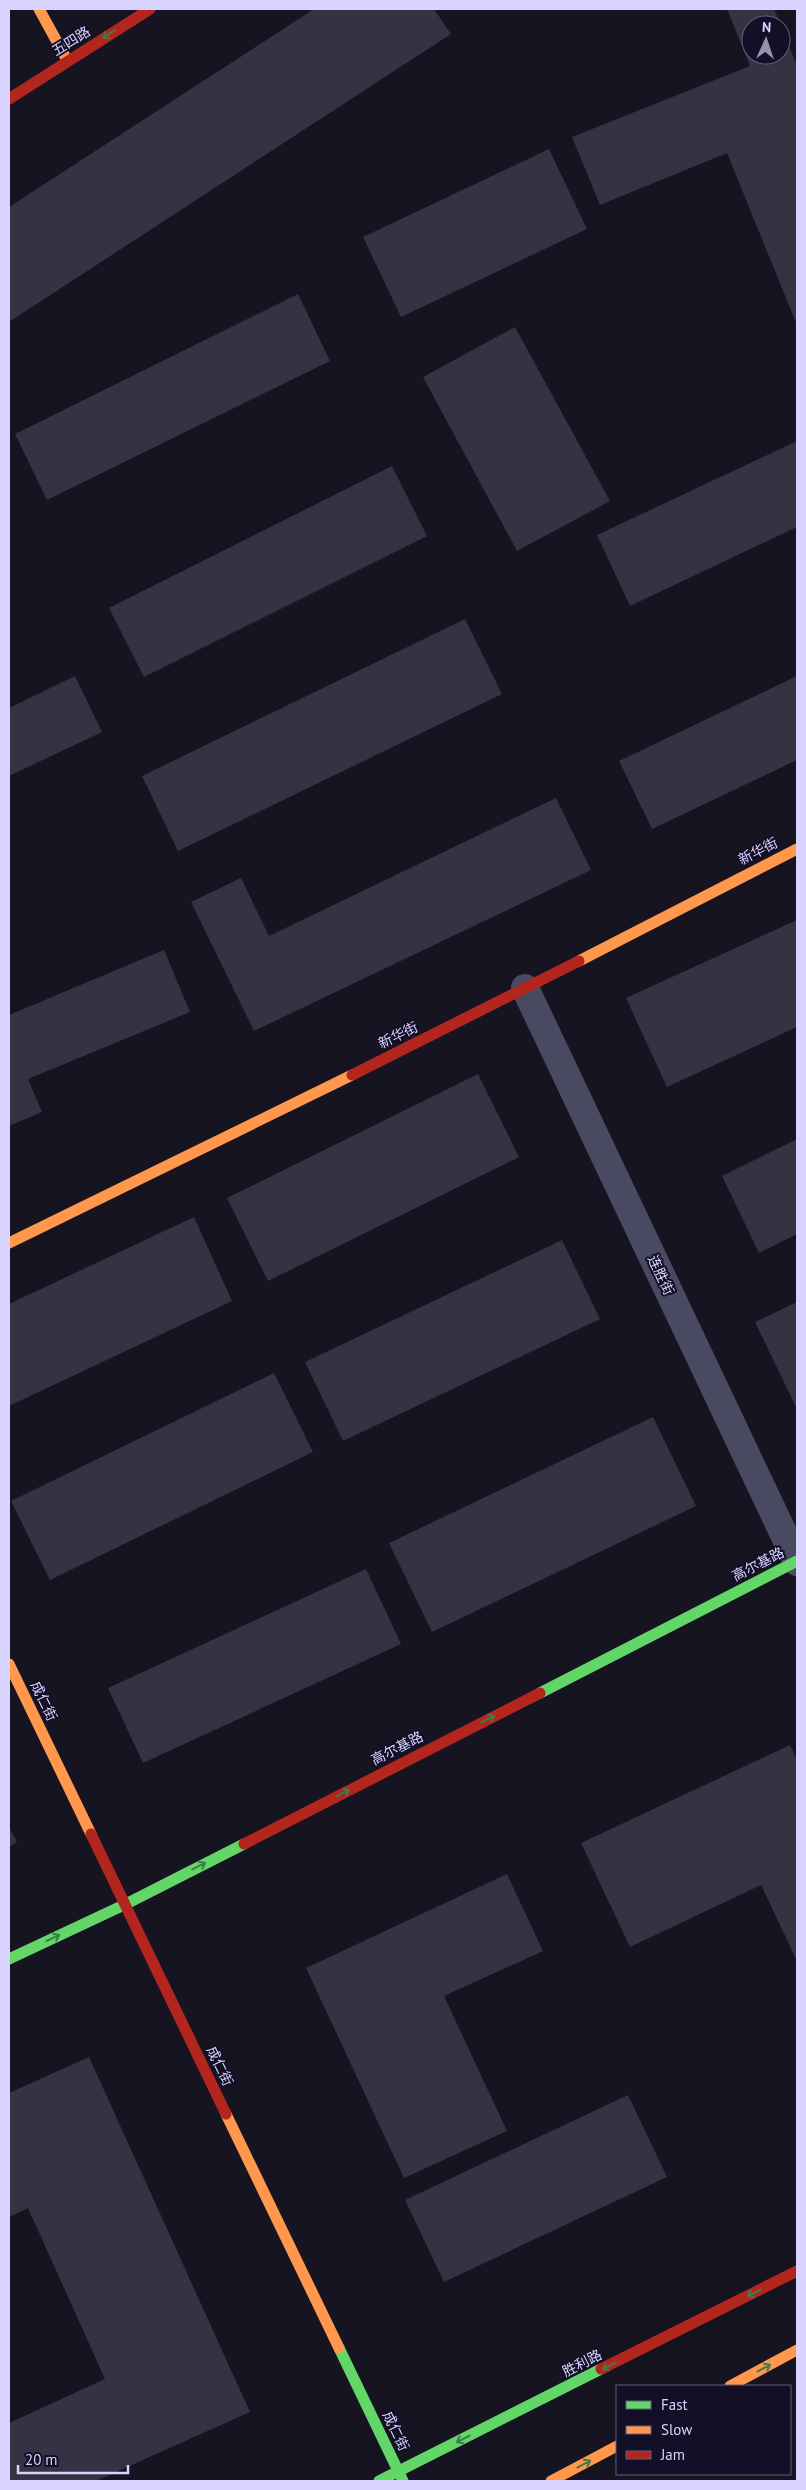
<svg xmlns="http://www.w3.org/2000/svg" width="806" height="2490" font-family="'PT Sans','Noto Sans SC',sans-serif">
  <rect width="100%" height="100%" fill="#161421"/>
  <g fill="#343243">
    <path d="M314,9H434L451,34L9,322V207Z"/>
    <path d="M727,9H774L781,25H751V55H781V26L797,66V325L727,153L600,205L572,137L750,66Z"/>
    <path d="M549,149L587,229L401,317L363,237Z"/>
    <path d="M298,294L330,361L47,500L15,434Z"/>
    <path d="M515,327L610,501L517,551L423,377Z"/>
    <path d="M797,441V527L630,606L597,535Z"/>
    <path d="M392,466L427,536L144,677L109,608Z"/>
    <path d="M465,619L502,694L178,851L142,776Z"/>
    <path d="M75,676L102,732L9,776V708Z"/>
    <path d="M797,676V760L652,829L619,761Z"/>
    <path d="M556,798L591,870L254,1031L191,902L241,878L269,936Z"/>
    <path d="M797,920V1027L667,1087L626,998Z"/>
    <path d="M164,950L190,1012L28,1079L42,1112L9,1126V1015Z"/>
    <path d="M478,1074L519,1157L268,1281L227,1198Z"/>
    <path d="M797,1139V1234L759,1253L722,1176Z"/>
    <path d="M194,1217L232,1301L9,1406V1304Z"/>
    <path d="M562,1240L600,1319L343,1441L305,1362Z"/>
    <path d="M797,1302V1409L755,1322Z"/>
    <path d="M274,1373L313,1452L50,1580L11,1501Z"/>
    <path d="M653,1417L696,1506L432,1632L389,1543Z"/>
    <path d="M366,1569L401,1644L143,1763L108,1688Z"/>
    <path d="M790,1745L797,1760V1961L761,1885L630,1947L581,1843Z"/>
    <path d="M9,1827L17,1842L9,1847Z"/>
    <path d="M507,1874L543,1951L444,1996L507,2131L404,2178L306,1968Z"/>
    <path d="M89,2057L250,2412L96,2481H9V2423L105,2379L28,2208L9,2217V2093Z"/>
    <path d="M628,2095L667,2177L444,2282L405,2200Z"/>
  </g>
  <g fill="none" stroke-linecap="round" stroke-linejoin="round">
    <path stroke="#4a4962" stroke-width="28" d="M525,988L797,1562"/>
    <g stroke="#63d668" stroke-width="11">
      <path d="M540,1693L797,1561"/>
      <path d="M9,1959L126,1904L244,1844"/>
      <path d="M339,2348L403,2481"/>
      <path d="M379,2481L601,2369"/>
    </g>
    <g stroke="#ff974d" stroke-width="11">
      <path d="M39,9L67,60"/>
      <path d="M579,961L797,849"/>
      <path d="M9,1243L352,1075"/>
      <path d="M9,1664L91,1834"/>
      <path d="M226,2114L339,2348"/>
      <path d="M730,2386L797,2350"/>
      <path d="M551,2481L617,2446"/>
    </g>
    <g stroke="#b3261e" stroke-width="11">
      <path d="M9,99L150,9"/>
      <path d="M352,1075L579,961"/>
      <path d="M91,1834L226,2114"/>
      <path d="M244,1844L540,1693"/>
      <path d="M601,2369L797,2271"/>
    </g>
  </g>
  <defs><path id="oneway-shaft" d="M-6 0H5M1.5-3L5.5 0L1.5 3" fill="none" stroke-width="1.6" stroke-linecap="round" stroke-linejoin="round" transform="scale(1.25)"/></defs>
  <g stroke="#3f7c4a">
    <use href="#oneway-shaft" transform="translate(109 34) rotate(148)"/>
    <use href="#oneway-shaft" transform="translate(488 1719) rotate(-27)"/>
    <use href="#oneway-shaft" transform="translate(343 1793) rotate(-27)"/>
    <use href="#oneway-shaft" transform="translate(199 1866) rotate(-27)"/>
    <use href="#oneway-shaft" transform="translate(53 1938) rotate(-25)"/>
    <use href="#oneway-shaft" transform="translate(754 2293) rotate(153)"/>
    <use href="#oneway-shaft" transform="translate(609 2366) rotate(153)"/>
    <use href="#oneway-shaft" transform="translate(764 2368) rotate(-28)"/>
    <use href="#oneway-shaft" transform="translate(463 2439) rotate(153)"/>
    <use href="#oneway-shaft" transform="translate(584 2464) rotate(-28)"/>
  </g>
  <g text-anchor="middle" stroke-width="4" stroke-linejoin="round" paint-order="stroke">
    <g font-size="14" fill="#d9d4ff" stroke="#130f26">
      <text transform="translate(71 41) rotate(-32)" y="5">五四路</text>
      <text transform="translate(758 851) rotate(-27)" y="5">新华街</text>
      <text transform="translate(398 1035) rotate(-26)" y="5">新华街</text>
      <text transform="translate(661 1275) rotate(65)" y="5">连胜街</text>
      <text transform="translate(758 1564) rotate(-27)" y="5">高尔基路</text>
      <text transform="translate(44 1701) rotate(64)" y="5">成仁街</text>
      <text transform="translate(397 1748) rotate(-27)" y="5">高尔基路</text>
      <text transform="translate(220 2066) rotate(64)" y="5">成仁街</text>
      <text transform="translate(582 2363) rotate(-27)" y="5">胜利路</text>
      <text transform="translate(396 2431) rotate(64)" y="5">成仁街</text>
    </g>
  </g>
  <rect width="806" height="2490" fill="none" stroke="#d9d4ff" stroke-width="20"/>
  <rect x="616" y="2385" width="175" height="90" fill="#130f26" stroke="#625e7d"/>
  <rect x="626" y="2401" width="25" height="8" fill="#63d668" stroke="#625e7d"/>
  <text x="661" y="2410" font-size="15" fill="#d9d4ff">Fast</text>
  <rect x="626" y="2426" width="25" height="8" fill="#ff974d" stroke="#625e7d"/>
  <text x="661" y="2435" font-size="15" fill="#d9d4ff">Slow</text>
  <rect x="626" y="2451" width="25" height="8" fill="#b3261e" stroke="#625e7d"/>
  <text x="661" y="2460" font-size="15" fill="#d9d4ff">Jam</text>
  <g transform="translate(766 40) rotate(3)"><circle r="24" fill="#130f26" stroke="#625e7d"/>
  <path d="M0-4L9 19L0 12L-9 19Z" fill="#9591b1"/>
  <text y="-8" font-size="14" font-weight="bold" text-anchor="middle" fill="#d9d4ff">N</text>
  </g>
  <path d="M18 2465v8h110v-8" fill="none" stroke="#d9d4ff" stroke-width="2.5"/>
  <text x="25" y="2465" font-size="15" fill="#d9d4ff" stroke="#130f26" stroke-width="4" paint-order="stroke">20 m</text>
</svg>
